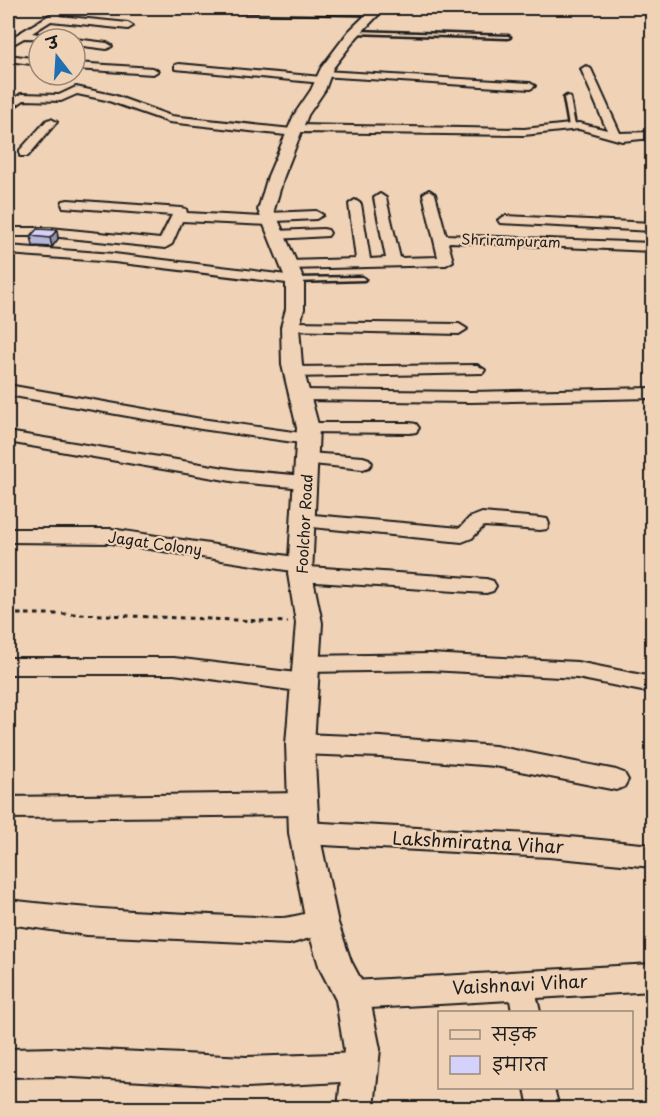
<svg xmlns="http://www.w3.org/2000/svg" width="660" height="1116" font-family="'Playpen Sans','Playpen Sans Deva',sans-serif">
  <rect width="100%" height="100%" fill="#f0d2b6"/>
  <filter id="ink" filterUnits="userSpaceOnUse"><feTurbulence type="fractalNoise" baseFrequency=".0167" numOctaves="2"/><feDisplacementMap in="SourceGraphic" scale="12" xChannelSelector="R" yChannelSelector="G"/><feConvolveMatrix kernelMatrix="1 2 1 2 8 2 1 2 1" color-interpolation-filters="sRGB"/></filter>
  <g filter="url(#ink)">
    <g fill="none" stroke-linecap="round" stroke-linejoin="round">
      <g stroke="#1c1c1c" stroke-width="5">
        <g id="service">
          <path d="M356,31L508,36L510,37L508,38L354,33Z"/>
          <path d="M567,96L570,98L575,126L572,128L569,126L564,98Z"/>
          <path d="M362,277L365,279L364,280L295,282L292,280L295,278Z"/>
        </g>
      </g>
      <g stroke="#1c1c1c" stroke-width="4">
        <g id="minor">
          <path d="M8,8H14L8,12Z"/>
          <path d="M61,8L66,11L59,16L128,23L133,26L128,29L51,21L32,33L53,36L58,39L24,38L8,47V40Z"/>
          <path d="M157,8L374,9L379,12L374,15L162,11Z"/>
          <path d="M75,39L107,43L112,46L107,49L75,45Z"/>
          <path d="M8,55L39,59V65L8,61Z"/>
          <path d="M75,63L153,68L158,71L153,74L75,69Z"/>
          <path d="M179,64L322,77L327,80L322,83L175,69V65Z"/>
          <path d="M586,66L591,69L620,133L652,132V138L622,141L579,129L524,135L300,132L299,135L295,136L169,122L106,100L77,94L61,101L24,100L8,111V103L21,94L59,95L76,87L113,95L171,116L292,129L293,126L297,125L524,129L579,123L607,130L581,69Z"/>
          <path d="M324,71L530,83L535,86L530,89L320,76V72Z"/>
          <path d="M51,119L57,122L55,124L28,156H20V150L47,120Z"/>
          <path d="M429,190L435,194L446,235L652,243V251L450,242L448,243L453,261L446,265L289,269L282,265L289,261L356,259L349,204L355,200L361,204L370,259L386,258L374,198L380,194L386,198L400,258L438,257L423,194Z"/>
          <path d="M68,200L181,208L186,209L187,213L262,217L268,213L316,211L323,215L316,219L276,221L270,225L182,221L172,244L165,248L50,236H8V228H50L160,239L172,215L63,207L62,204L63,201Z"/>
          <path d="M505,216L652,223V231L500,223L498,220Z"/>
          <path d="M323,229L328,230L330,233L328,236L276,239L269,235L276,231Z"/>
          <path d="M8,246L114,254L295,276L302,280L295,284L114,262L8,254Z"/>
          <path d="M290,322L459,324L467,329L459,334L285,330L282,327Z"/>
          <path d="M477,365L485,370L483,373L294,377L286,372L294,367Z"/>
          <path d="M8,385L201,419L308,434L314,435L317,439L314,443L308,444L201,429L8,395Z"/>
          <path d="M652,388V398L471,402L300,400L292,395L300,390L471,392Z"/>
          <path d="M308,423H410L416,424L419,428L416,432L410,433L302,432L299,428L302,424Z"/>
          <path d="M8,432L237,470L305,476L311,478L314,482L311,486L305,488L237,482L8,442Z"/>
          <path d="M308,453L363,457L369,459L372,463L369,467L363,469L302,463L299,459L302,455Z"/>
          <path d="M482,513L540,518L547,519L549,524L547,529L540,530L484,526L472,538L462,542L302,526L295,525L293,520L295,515L302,514L460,528L469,518Z"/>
          <path d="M111,529L301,558L308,560L311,565L309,567L486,579L493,581L496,586L493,591L486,593L300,581L293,579L290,574L292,571L111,543L8,542V529Z"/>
          <path d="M430,654L577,662L652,677V693L577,678L430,670L306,672L298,670L295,664L298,658L306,656Z"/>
          <path d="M8,658H174L305,674L313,677L316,683L313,689L305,692L174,674H8Z"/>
          <path d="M300,734L381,737L495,746L616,770L624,773L628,780L624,787L616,790L495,766L381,757L300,754L292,751L289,744L292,737Z"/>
          <path d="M302,793L311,797L314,804L311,811L302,815L8,818V797Z"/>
          <path d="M304,822L549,835L652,845V867L549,857L304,844L295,841L292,833L295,825Z"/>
          <path d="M8,900C98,911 187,914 278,918C296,919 314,907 331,914L335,923L331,932L289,944L87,935L8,924Z"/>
          <path d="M652,964V991L537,998L540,1012H512L510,1000L352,1009L342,1005L338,995L342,985L352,981Z"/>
          <path d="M56,1048L247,1057L360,1053L370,1057L374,1067L370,1077L360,1081L247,1087L56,1076L8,1077V1049Z"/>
          <path d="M525,1088H554L559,1108H529Z"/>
        </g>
      </g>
      <g stroke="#1c1c1c" stroke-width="4">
        <path id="tertiary" d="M373,8H385L357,37L333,68L325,90L308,115L284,176L274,210L304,280V309L299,327L302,365L319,428L312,574L322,623L314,744L319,833L338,923L351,961L369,995L380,1049L374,1108H338L344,1049L336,1000L320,969L306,923L289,833L286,744L296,623L288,574L297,428L282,365L281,327L286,309V280L258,210L268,176L294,115L311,90L321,68L349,31Z"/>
      </g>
      <path stroke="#1c1c1c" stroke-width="3" stroke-dasharray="4.5 4.5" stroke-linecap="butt" d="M8,614H78L288,622"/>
      <use href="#service" fill="#f0d2b6" fill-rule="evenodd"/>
      <use href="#minor" fill="#f0d2b6" fill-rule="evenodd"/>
      <use href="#tertiary" fill="#f0d2b6" fill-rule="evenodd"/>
    </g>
    <path fill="#b6b4d7" stroke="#1c1c1c" stroke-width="1.5" d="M57,230L58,239L52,247L33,246L31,236Z"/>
    <path fill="#9492af" stroke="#1c1c1c" stroke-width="1.5" d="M57,230L58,239L52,247L50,238Z"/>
    <path fill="#d4d1fa" stroke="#1c1c1c" stroke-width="1.5" d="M37,229L57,230L50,238L31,236Z"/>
  </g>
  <g text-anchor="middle" stroke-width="4.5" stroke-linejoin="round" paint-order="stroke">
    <g font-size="14" fill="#1c1c1c" stroke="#f0d2b6">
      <text transform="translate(511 241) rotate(2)" y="5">Shrirampuram</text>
    </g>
    <g font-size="15" fill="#1c1c1c" stroke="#f0d2b6">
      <text transform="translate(305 524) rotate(-87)" y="5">Foolchor Road</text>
      <text transform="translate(155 544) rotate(8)" y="5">Jagat Colony</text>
    </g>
    <g font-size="18" fill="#1c1c1c" stroke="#f0d2b6">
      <text transform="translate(478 843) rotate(3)" y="6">Lakshmiratna Vihar</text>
      <text transform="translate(520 985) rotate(-3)" y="6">Vaishnavi Vihar</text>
    </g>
  </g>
  <rect width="660" height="1116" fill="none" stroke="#f0d2b6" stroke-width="30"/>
  <rect x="15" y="15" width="630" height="1086" fill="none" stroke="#1c1c1c" stroke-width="2" filter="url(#ink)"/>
  <rect x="438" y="1011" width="195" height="78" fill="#f0d2b6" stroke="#9b8978" stroke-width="1.5"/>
  <rect x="450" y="1030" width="30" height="9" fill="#f0d2b6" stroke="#9b8978" stroke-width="1.5"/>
  <text x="492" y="1041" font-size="18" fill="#1c1c1c">सड़क</text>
  <rect x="450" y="1056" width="30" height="18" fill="#d4d1fa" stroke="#9b8978" stroke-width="1.5"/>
  <text x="492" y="1071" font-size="18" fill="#1c1c1c">इमारत</text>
  <g transform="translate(57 57) rotate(343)"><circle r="28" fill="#f0d2b6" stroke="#9b8978" stroke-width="1.5"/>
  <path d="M0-4.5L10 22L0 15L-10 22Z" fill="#1f6fb2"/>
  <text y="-9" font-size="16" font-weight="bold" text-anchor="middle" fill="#1c1c1c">उ</text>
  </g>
</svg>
